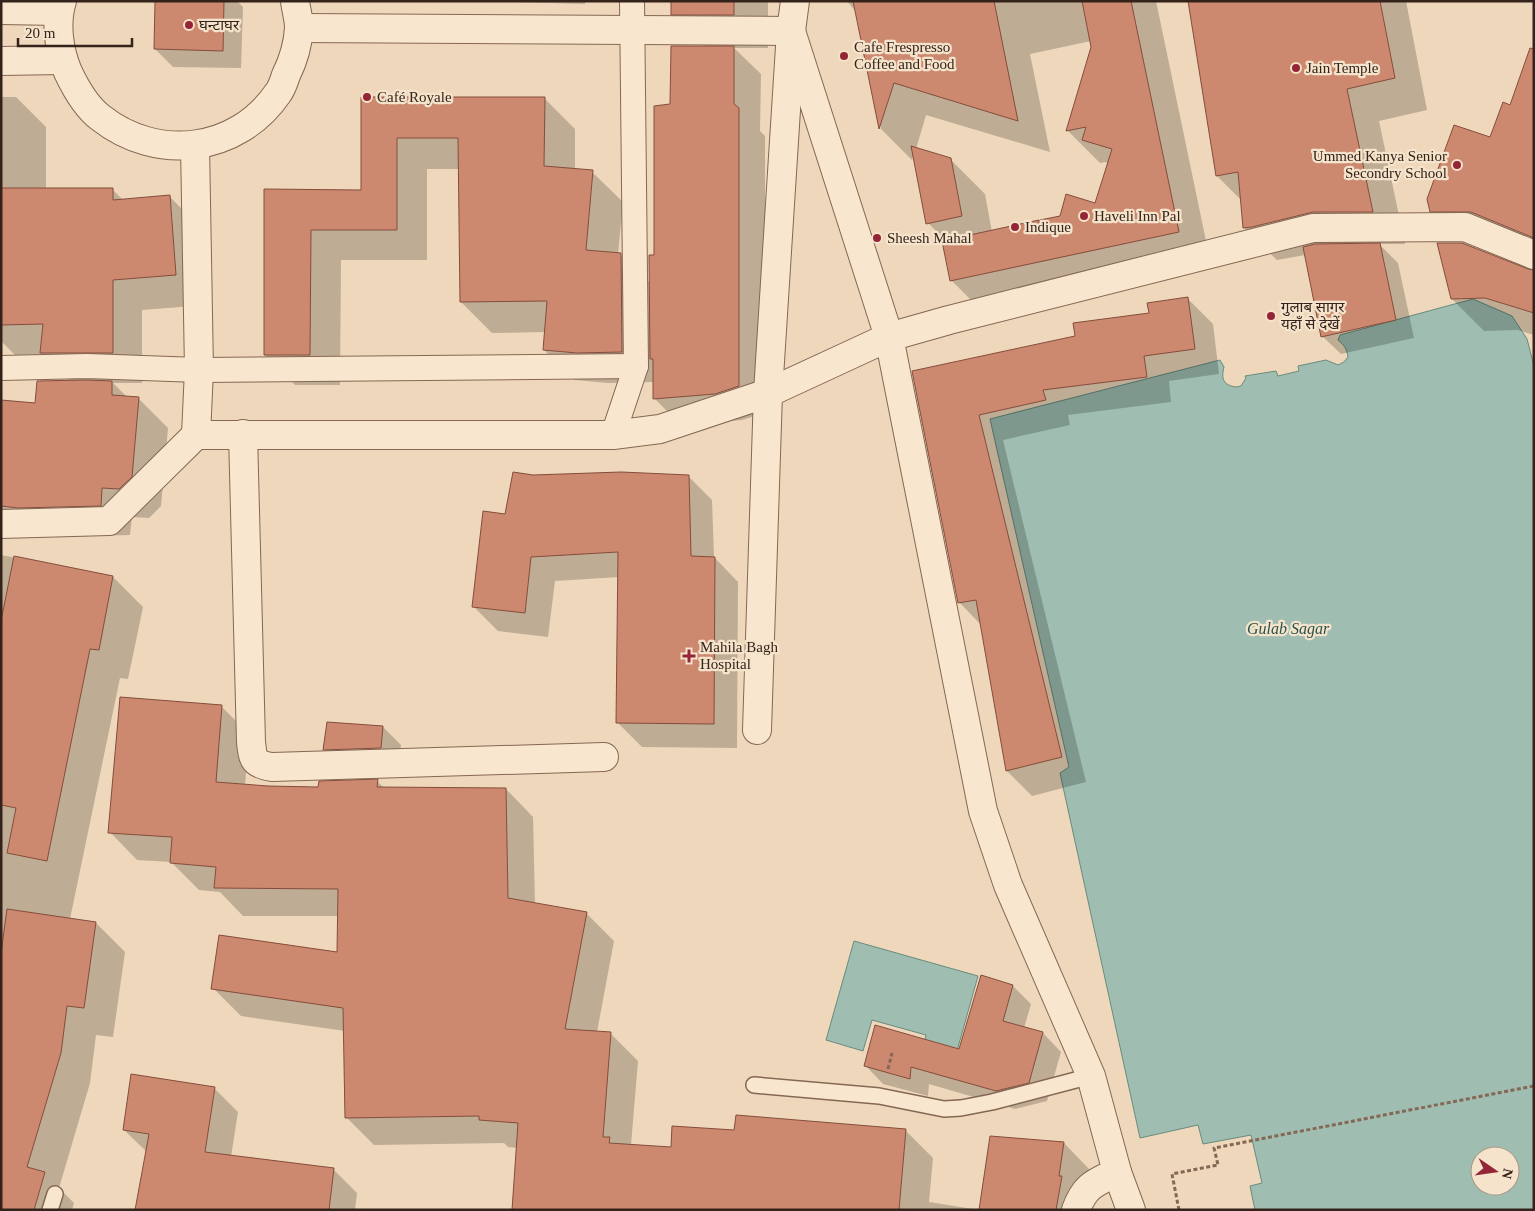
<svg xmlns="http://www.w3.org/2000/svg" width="1535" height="1211" font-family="'Times New Roman','Noto Sans Devanagari',serif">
  <rect width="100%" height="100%" fill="#eed7bb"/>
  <g fill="#9fbeb1" stroke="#678b7d" fill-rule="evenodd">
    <path d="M1473,299L1512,316L1527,339L1534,366V1210H1255L1250,1186L1262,1183L1251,1135L1203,1144L1198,1125L1140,1138L1060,773L1069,767L990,419L1220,360L1224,367C1221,379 1223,385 1236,387L1241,386L1246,378L1245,376L1276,371L1278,376L1299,371L1298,366L1326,360L1338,365L1344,362L1348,357C1347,349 1344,345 1338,340L1340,335ZM1480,1156H1510V1186H1480Z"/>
    <path d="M854,941L978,976L950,1076L918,1067L926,1035L872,1020L863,1051L826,1040Z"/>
  </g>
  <g fill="#0003" fill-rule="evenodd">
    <path d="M156,1H237L243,7L241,68L173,67L155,49Z"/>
    <path d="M485,1H585V4Z"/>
    <path d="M672,1H768V48H734L761,74L760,131L765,136V413L742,420L681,425L654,398V382L608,383L575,380L544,350L546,332L492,333L461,302L460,169H427V260H341L340,385H295L265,355V190L362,191L363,98H544L575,129V170L592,172L623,202L618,254H620L650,283L655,257L672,105L706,47L672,14Z"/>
    <path d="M847,1H1156L1211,265L984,313L951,280L946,241L928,223L914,155L912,160L881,129L857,13ZM1091,41L1092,47L1068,131L1100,163L1106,162L1108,164L1096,205L1040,224L1038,222L992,232L985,194L950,159L916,149L926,115L1050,152L1030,54Z"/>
    <path d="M1190,1H1406L1427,110L1379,121L1405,244H1379L1398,263L1414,338L1341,354L1322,336L1305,255L1277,260L1244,228L1242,201L1217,176Z"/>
    <path d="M1534,72V256L1504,244L1463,243L1431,211L1491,139L1510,106Z"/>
    <path d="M1,97H16L46,127V189H112L123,200L170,197L200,227L206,305L142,310V383H113L127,397L138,398L168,428L161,506L149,518L132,517L130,535L49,537L1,533V401L37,404L70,381L43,354L15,355L1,341Z"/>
    <path d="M1534,271V335L1518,330L1484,331L1452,299Z"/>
    <path d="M1188,299L1213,324L1219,374L1169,381L1171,402L1068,415L1070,425L1003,440L1086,782L1032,796L1007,771L982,626L959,602L913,372L1076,337L1150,314Z"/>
    <path d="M688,476L712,500L714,557L738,582L737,748L642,747L618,723L619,577L555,581L548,637L498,631L474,607L506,515L532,477Z"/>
    <path d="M1,555L113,577L143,607L128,679L120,678L70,919L96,923L125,952L113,1037L96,1035L90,1083L59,1188L74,1203L72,1210H1Z"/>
    <path d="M222,707L249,734L245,786L319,788L377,781L385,789H506L533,817L535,904L586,913L614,941L597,1032L610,1033L638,1061L631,1145L672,1148L736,1131L905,1130L933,1158L929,1202L979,1210H514L518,1148L508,1147L504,1143L374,1145L346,1117L345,1031L241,1016L213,988L338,953L339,916H243L220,892L199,890L171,862L137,860L110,832Z"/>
    <path d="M383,727L401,745L399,766L342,768L324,749Z"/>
    <path d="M1013,986L1031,1004L1024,1028L1043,1033L1061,1052L1047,1101L1015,1109L929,1084L928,1096L883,1084L865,1065L960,1050Z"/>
    <path d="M214,1088L238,1112L231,1157L333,1169L357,1193L355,1210H136L147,1152L124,1130Z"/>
    <path d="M1064,1143L1091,1171L1088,1210H980Z"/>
  </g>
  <g fill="#cd8970" stroke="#844d3b">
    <path d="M155,1H224L223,51L154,49Z"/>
    <rect x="671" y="1" width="63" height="14"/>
    <path d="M853,1H994L1018,121L894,83L879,129Z"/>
    <path d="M1082,1H1131L1179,232L950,281L942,241L1039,220V223L1040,220L1060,216L1066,194L1095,203L1112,149L1082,140L1086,127L1066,131L1091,47Z"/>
    <path d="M1188,1H1380L1395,78L1347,89L1373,212H1313L1252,227L1243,228L1238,172L1216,176Z"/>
    <path d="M671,46H734V104L739,108V386L715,394L653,399V359H650L649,255H654V106L670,104Z"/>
    <path d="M1530,48L1534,49V238L1471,212H1430L1427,199L1454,125L1490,137L1503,102L1510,105Z"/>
    <path d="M361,97H545L544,166L593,170L586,250L621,253L622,352L577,353L543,350L547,301L460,302L458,138H397V230H311L310,355H264V189L361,190Z"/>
    <path d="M911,146L951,158L962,216L926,224Z"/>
    <path d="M1,188H113V200L170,195L176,275L113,280V353H40L43,324L1,325Z"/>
    <path d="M1380,243L1396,320L1321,337L1303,247L1315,244Z"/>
    <path d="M1437,243H1462L1528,269L1534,270V313L1485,298L1451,299Z"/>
    <path d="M1188,297L1195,349L1144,356L1147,377L1043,390L1046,400L979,415L1062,757L1006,771L976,600L958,603L912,371L1075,336L1073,323L1149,313L1147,303Z"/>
    <path d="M87,380L112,381V395L139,397L132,477L119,489L102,488L101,506L18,508L1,506V400L35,403L37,381Z"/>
    <path d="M513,472L533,475L621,472L689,475L691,556L715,557L714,724L616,723L618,552L531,557L525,613L472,607L483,511L505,514Z"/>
    <path d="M14,556L113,576L99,650L90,649L47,861L7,853L16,808L1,805V621Z"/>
    <path d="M120,697L222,705L216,782L268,786L318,787L319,781L378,779L377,787L506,788L508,898L587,912L565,1029L611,1032L603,1137H610L609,1143L671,1147L672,1126L734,1130L736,1115L906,1129L899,1210H512L518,1123L479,1120V1116L345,1118L343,1008L211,989L219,935L337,952L338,889L214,888L216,867L170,863L172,837L108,833Z"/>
    <path d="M327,722L383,726L381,748L323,750Z"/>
    <path d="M7,909L96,922L84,1008L67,1006L61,1053L27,1167L45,1172L34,1210H1V953Z"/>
    <path d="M981,975L1013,985L1003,1021L1043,1032L1029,1083L996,1091L911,1067L910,1079L864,1066L875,1025L959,1049Z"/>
    <path d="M131,1074L215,1087L205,1152L334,1168L329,1210H135L149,1134L123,1130Z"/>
    <path d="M990,1136L1064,1142L1059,1176H1062L1056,1210H979Z"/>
  </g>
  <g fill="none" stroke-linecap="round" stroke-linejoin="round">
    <g stroke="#856755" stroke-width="18">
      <g id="service">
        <path d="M754,1085L879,1096L944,1109L961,1108L992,1102L1091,1076"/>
        <path d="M50,1210L55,1194"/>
      </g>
    </g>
    <g stroke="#856755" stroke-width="26">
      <g id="pedestrian">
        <path d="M1,368L87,366L199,370L636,366"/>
        <path d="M613,435L636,366L632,1"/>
      </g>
    </g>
    <g stroke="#856755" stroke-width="30">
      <g id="minor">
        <path d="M62,1C55,23 59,51 68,72C76,89 86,107 101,118C157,162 237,153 278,93C282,88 284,81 286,75C293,61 298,44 299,28C299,19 296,10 295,1"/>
        <path d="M1,10L59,11"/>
        <path d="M299,28L791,31L889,337L983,811L1008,885L1091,1076L1117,1172C1095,1183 1085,1185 1076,1210"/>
        <path d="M1,61L63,60"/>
        <path d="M195,145L199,370L196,435"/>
        <path d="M243,434L251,742C253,759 253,764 272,767L604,757"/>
        <path d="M1,524L109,521L196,435H613L660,429L768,393L889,337L949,320L1313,228L1465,227L1534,255"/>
        <path d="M757,730L768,393L791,31L795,1"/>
        <path d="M1117,1172L1131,1210"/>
      </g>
    </g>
    <g stroke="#856755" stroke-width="3" stroke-dasharray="4 2.5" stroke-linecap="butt">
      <path d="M888,1069L892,1053"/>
      <path d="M1179,1210L1172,1174L1218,1165L1214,1148L1534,1086"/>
    </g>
    <use href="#service" stroke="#f9e6ce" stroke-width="15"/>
    <use href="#pedestrian" stroke="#f9e6ce" stroke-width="24"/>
    <use href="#minor" stroke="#f9e6ce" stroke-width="28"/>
  </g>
  <g fill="#942536" stroke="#f5e3cb" stroke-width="2">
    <circle cx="189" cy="25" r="5"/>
    <circle cx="844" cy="56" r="5"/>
    <circle cx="1296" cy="68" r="5"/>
    <circle cx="367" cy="97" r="5"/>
    <circle cx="1457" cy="165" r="5"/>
    <circle cx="1084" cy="216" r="5"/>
    <circle cx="1015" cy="227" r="5"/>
    <circle cx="877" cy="238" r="5"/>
    <circle cx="1271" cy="316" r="5"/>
    <path d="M686.5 648.5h5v5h5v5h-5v5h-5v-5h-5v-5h5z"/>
  </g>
  <g text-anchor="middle" stroke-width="4.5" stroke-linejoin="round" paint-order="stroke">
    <g font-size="15" fill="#34231a" stroke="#f5e3cb" text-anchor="start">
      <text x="199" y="30">घन्टाघर</text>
      <text x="854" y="52">Cafe Frespresso<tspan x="854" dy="17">Coffee and Food</tspan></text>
      <text x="1306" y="73">Jain Temple</text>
      <text x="377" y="102">Café Royale</text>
      <text x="1447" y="161" text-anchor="end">Ummed Kanya Senior<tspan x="1447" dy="17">Secondry School</tspan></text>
      <text x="1094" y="221">Haveli Inn Pal</text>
      <text x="1025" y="232">Indique</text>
      <text x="887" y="243">Sheesh Mahal</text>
      <text x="1281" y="312">गुलाब सागर<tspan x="1281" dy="17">यहाँ से देखें</tspan></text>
      <text x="700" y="652">Mahila Bagh<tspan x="700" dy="17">Hospital</tspan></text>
    </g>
    <g font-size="16" font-style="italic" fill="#29544b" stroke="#f5e3cb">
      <text x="1288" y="634">Gulab Sagar</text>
    </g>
  </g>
  <rect width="1535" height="1211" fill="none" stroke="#34231a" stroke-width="5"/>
  <g transform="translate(1495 1171) rotate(103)"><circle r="24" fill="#f5e3cb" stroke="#a89684"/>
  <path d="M0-4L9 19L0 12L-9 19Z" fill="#942536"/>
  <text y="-8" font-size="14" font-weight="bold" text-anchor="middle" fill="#34231a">N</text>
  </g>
  <path d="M18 38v8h114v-8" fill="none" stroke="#34231a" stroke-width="2.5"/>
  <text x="25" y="38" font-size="15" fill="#34231a" stroke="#f5e3cb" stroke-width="4" paint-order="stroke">20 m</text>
</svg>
